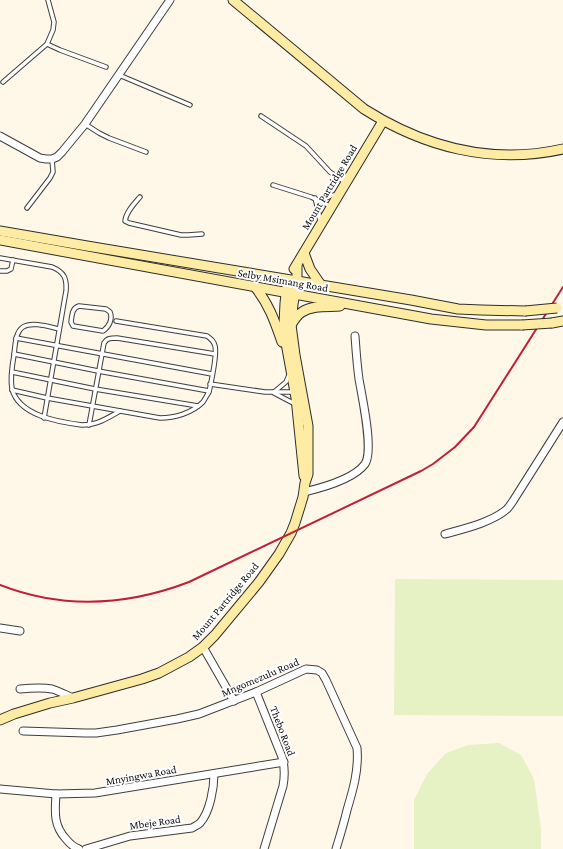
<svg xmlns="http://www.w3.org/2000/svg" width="563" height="849" font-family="'Crimson Pro',serif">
  <rect width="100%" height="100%" fill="#fff8e9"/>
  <g fill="#e6f1c4">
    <path d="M395,579L563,580V716L394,715Z"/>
    <path d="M499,743L521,755L534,779L541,829V849H414V800L427,774L446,753L468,745Z"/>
  </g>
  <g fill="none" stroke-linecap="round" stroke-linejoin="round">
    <g stroke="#3e3e3e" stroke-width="5.5">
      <g id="lane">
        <path d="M47,44L60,50L106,67"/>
        <path d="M119,75L190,105"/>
        <path d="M3,82L47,44L53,30L54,22L48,0"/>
        <path d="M261,116L306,146L330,172L345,182"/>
        <path d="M85,124L99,133L109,138L146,152"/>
        <path d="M273,185L311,197L330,206"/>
        <path d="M140,197C134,204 126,212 125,221L129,223L181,235H188L202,234"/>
        <path d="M315,198L319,214L320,223"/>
        <path d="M318,200L326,198L336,194"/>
        <path d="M27,208L50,178L53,172L52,159"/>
        <path d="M0,258L52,267C64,272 67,278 66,291L44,418"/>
        <path d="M0,271H7L11,269L13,260"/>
        <path d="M79,306L106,309L110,312C113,319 109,327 103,331L73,326L71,322C72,315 72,308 79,306Z"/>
        <path d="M59,329C50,327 32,321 23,327C15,332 15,347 14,355C12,366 10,378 12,389C19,416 59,422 82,425C97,425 108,418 120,411"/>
        <path d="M16,338L212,374"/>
        <path d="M14,354L98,371L209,391"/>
        <path d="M12,372L95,389L198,406"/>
        <path d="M210,384L265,392H295"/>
        <path d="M12,390L47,398L160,418C175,418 192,413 203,402C205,399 207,395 209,392C211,383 217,354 215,346C214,341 211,339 207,336L116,321"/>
        <path d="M274,392L286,382L289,375"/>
        <path d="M274,393L295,404"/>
        <path d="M89,425L104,343C107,338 111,338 117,338L215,354"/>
      </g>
    </g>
    <g stroke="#3e3e3e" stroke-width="9">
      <g id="street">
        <path d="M0,136L40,158L46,159H52L57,157L62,152L85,124L170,0"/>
        <path d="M304,492C321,488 354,479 365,464C374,450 362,397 359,379C357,365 356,350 355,336"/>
        <path d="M445,534C463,529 493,522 507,509C509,507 511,504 513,501L563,422"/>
        <path d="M0,628L20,631"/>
        <path d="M203,647L234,701"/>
        <path d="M20,689C30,688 42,687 52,689C59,691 66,695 73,698"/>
        <path d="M256,692L282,757C285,767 285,775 283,786L264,849"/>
        <path d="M23,731L85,733H96L117,730L177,719L199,714L256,692L306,669L317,670L322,673L326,680L357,748C359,770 353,790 347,810C344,823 340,836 336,849"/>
        <path d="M0,789L56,794L95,793L284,762"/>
        <path d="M56,794C55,811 53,825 66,839C70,844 73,847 79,849"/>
        <path d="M86,849L130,836L192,828C195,826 198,825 200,823C210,812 214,788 214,774"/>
      </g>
    </g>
    <g stroke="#2d2d2d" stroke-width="11">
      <g id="secondary">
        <path d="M233,0L364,109C424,147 492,165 563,149"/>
        <path d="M0,231L87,246L411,300L458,309L481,310L525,311"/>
        <path d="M0,240L431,319L486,325H522"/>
        <path d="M304,253L310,269L321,285"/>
        <path d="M294,269L383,121"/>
        <path d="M287,286L285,303L284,324L286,343L296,398L304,476"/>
        <path d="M255,287C269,304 275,322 282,342"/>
        <path d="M552,323L563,321"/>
        <path d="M291,325C294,320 297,315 302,312C313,305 328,307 340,306"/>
        <path d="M0,720L14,714L50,703L73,698L142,679L159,673L189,657L203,647L215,635L259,582L279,554L291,533L295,523L303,497L305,483L308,474V426L295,355L291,325L293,304L297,281V265"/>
      </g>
    </g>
    <use href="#lane" stroke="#fff" stroke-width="3.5"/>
    <use href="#street" stroke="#fff" stroke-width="7"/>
    <use href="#secondary" stroke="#ffeca4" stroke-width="9"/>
    <path stroke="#bf1f37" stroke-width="2" d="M0,585C64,610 126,606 189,582L421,471L433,464L455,447L474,427L563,287"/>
    <g stroke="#2d2d2d" stroke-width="11" stroke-linecap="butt">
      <g id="secondary-bridge">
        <path d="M525,311L557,308"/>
        <path d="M522,325L552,323"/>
      </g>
    </g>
    <use href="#secondary-bridge" stroke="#ffeca4" stroke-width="9"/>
  </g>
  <g text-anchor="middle" stroke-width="4" stroke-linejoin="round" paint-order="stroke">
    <g font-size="11" fill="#0b0b0b" stroke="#fff">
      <text transform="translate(329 187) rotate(-59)" y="4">Mount Partridge Road</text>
      <text transform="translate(283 280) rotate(10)" y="4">Selby Msimang Road</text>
      <text transform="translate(225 601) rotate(-50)" y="4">Mount Partridge Road</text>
      <text transform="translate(260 677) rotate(-23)" y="4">Mngomezulu Road</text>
      <text transform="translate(283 731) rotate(69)" y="4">Thebo Road</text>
      <text transform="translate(141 775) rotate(-10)" y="4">Mnyingwa Road</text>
      <text transform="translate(155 822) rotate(-8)" y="4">Mbeje Road</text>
    </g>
  </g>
</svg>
